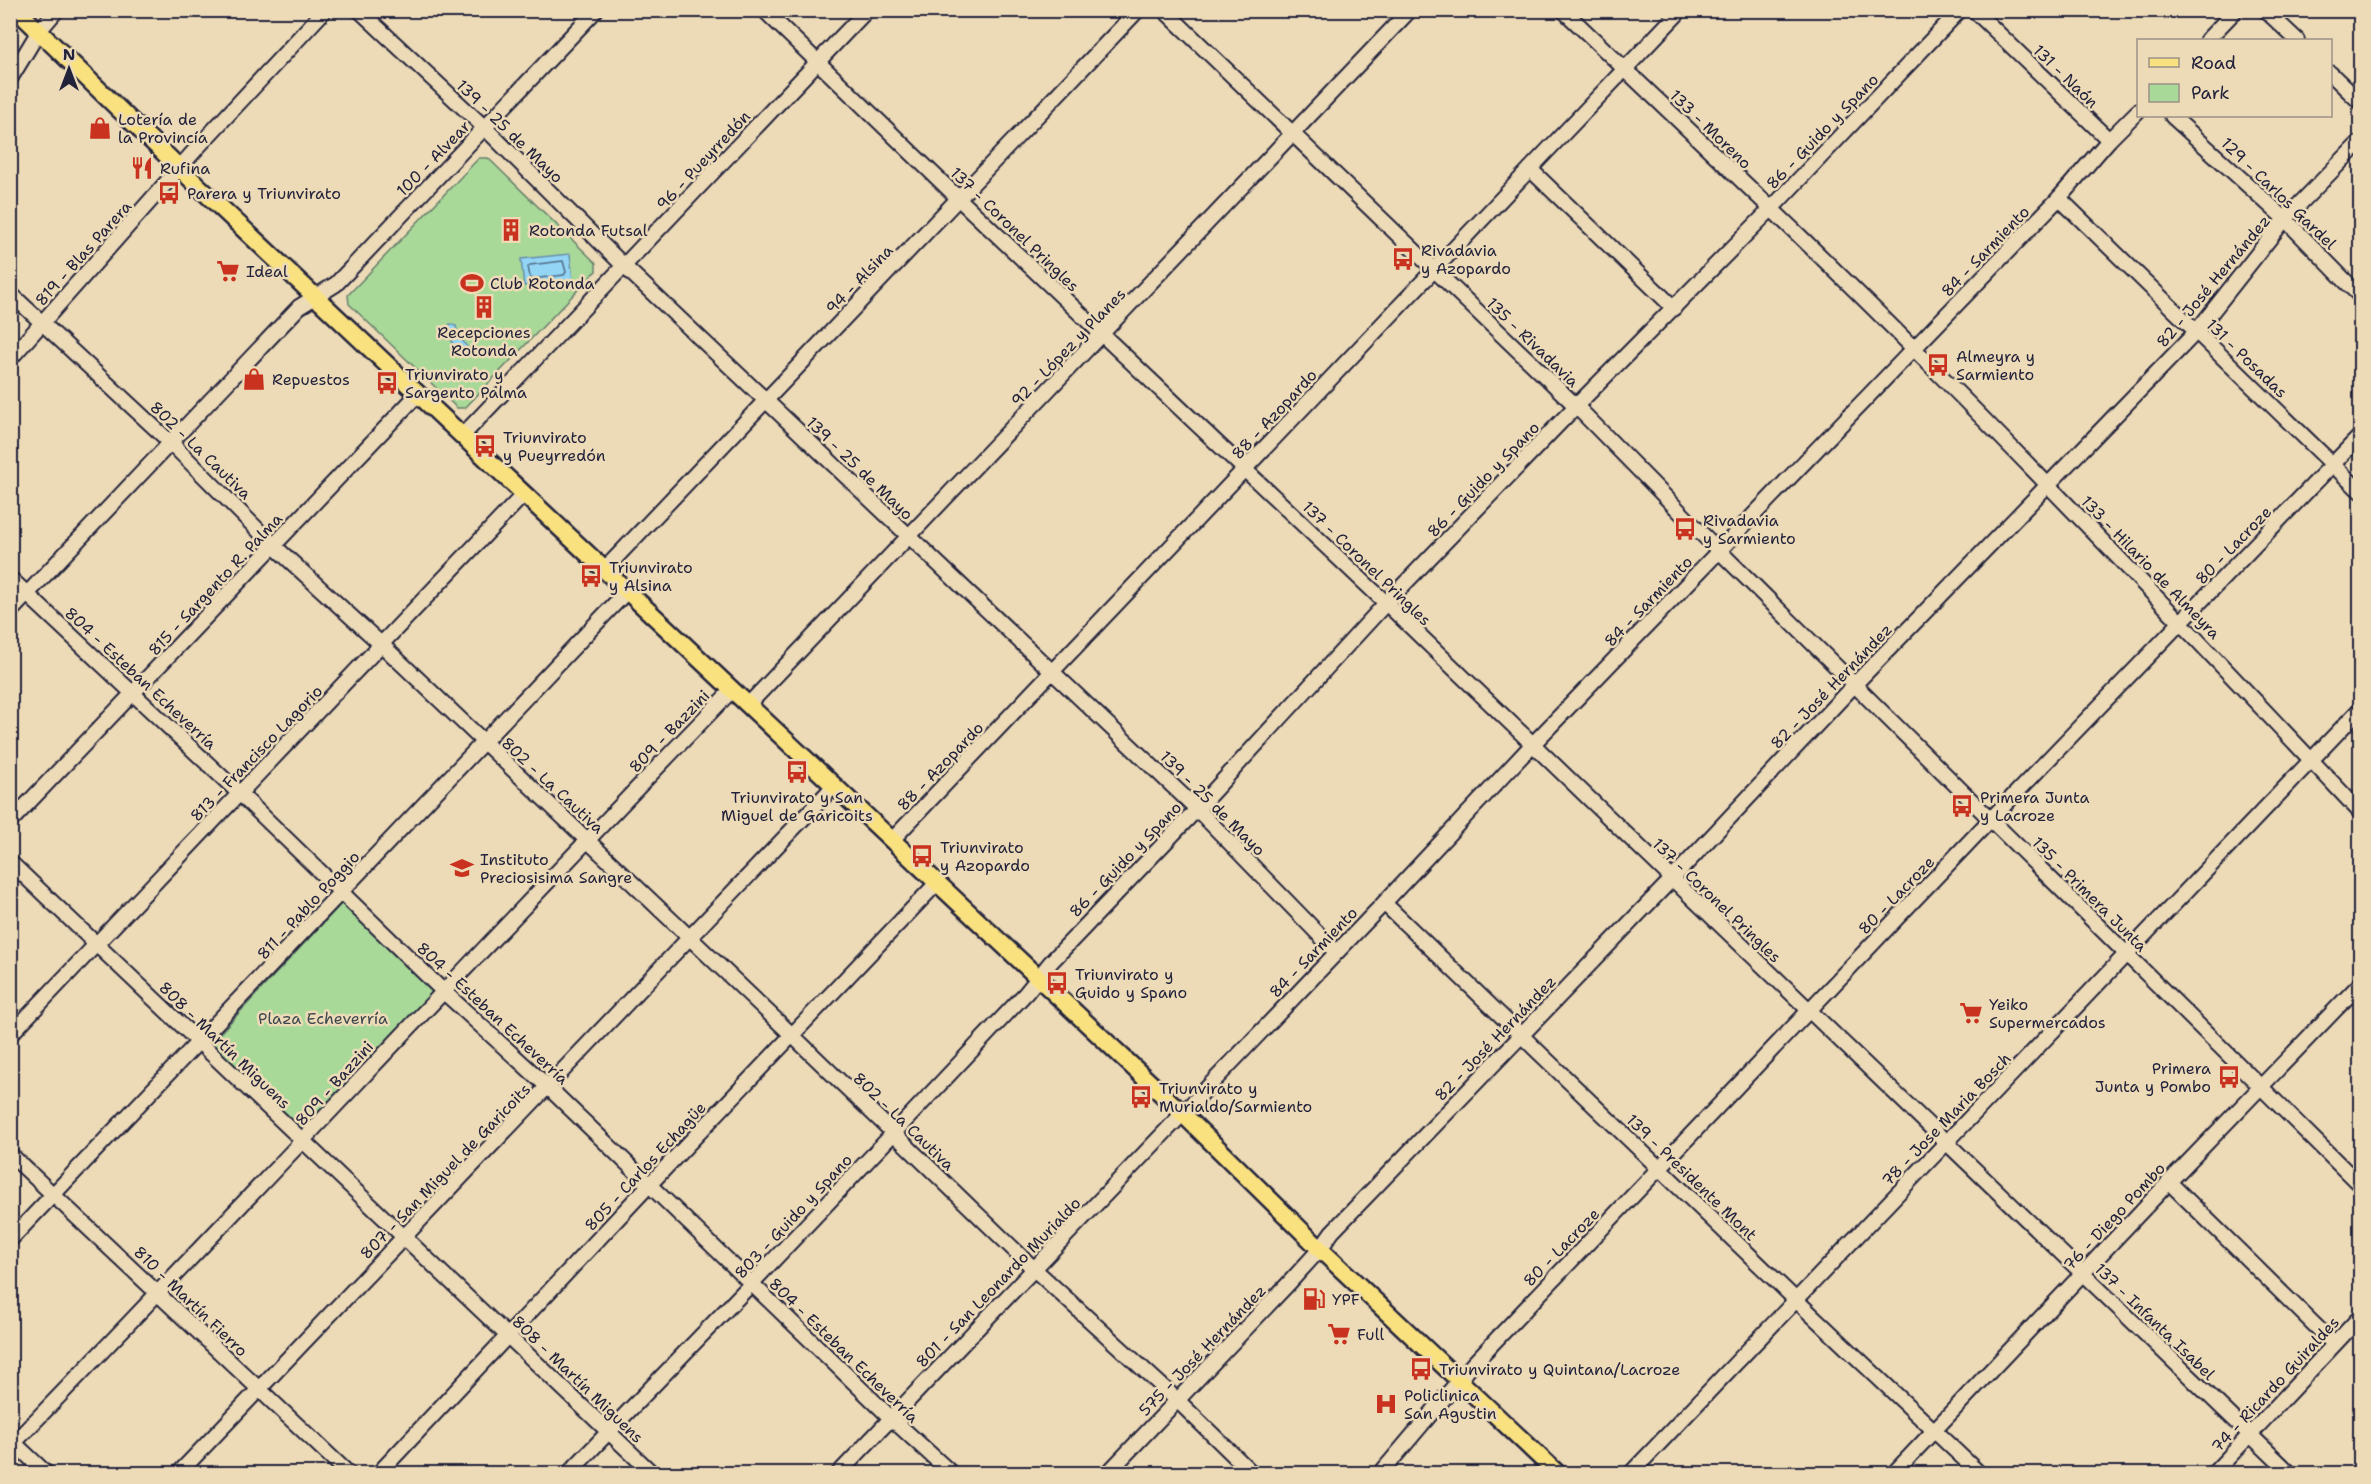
<svg xmlns="http://www.w3.org/2000/svg" width="2371" height="1484" font-family="'Shantell Sans',sans-serif">
  <rect width="100%" height="100%" fill="#eddbb8"/>
  <filter id="ink" filterUnits="userSpaceOnUse"><feTurbulence type="fractalNoise" baseFrequency=".0167" numOctaves="2"/><feDisplacementMap in="SourceGraphic" scale="12" xChannelSelector="R" yChannelSelector="G"/><feConvolveMatrix kernelMatrix="1 2 1 2 8 2 1 2 1" color-interpolation-filters="sRGB"/></filter>
  <g filter="url(#ink)">
    <g fill="#a9d999" stroke="#667e6a" stroke-width="1.5">
      <path d="M479,158H488L596,263V271L465,408H457L349,304L348,295Z"/>
      <path d="M342,903L436,990L303,1132L209,1045Z"/>
    </g>
    <g fill="#93d5f5" stroke="#668dab" stroke-width="1.5">
      <path d="M570,254L573,280L524,286L521,259Z"/>
      <path d="M450,324L456,326L458,335L468,348L466,353L453,352L452,338L447,329Z"/>
    </g>
    <g fill="none" stroke-linecap="round" stroke-linejoin="round">
      <path stroke="#4f6a85" stroke-width="1.5" d="M563,261L566,272L564,275L532,279L530,277L528,267L530,265Z"/>
      <g stroke="#22223b" stroke-width="18">
        <g id="minor">
          <path d="M359,10L485,128L625,267L1197,809L1336,952"/>
          <path d="M764,10L959,199L1386,603L2291,1474"/>
          <path d="M1164,10L1576,406L1691,523L2360,1185"/>
          <path d="M1563,10C1687,129 1814,247 1935,370C2079,515 2220,663 2360,812"/>
          <path d="M1974,10L2109,140"/>
          <path d="M2265,10L2297,40"/>
          <path d="M2207,40L2236,10"/>
          <path d="M2330,73L2360,102"/>
          <path d="M10,79L39,31L57,10"/>
          <path d="M2172,116L2285,219L2360,296"/>
          <path d="M1530,169L1674,308"/>
          <path d="M2059,198L2360,491"/>
          <path d="M10,293L171,443L274,546L382,645L792,1035L1033,1268L1177,1400L1253,1474"/>
          <path d="M10,359L197,148L325,10"/>
          <path d="M463,435L867,10"/>
          <path d="M604,570L1138,10"/>
          <path d="M10,578L240,794L443,991L548,1087L891,1418L952,1474"/>
          <path d="M10,612L299,307L336,284L596,10"/>
          <path d="M748,705L1410,10"/>
          <path d="M10,822L418,394"/>
          <path d="M892,840L1681,10"/>
          <path d="M10,862L653,1474"/>
          <path d="M1384,903L1797,1301L1980,1474"/>
          <path d="M10,1035L524,494"/>
          <path d="M10,1154L349,1474"/>
          <path d="M2169,1182L2334,1344"/>
          <path d="M10,1240L627,591"/>
          <path d="M10,1439L47,1474"/>
          <path d="M10,1447C253,1196 489,940 732,690"/>
          <path d="M178,1474L834,786"/>
          <path d="M378,1474L649,1185L937,883"/>
          <path d="M568,1474L751,1284L1026,993L1051,962L1197,809L1386,603L1576,406L1771,209L1960,10"/>
          <path d="M838,1474L1384,903L1532,745L2059,198L2109,140L2138,111"/>
          <path d="M1107,1474L1289,1283L1320,1249L1332,1232L1671,880L1854,685L2196,332L2285,219L2360,142"/>
          <path d="M1380,1474L1473,1364L1991,819L2360,436"/>
          <path d="M1630,1474L2360,709"/>
          <path d="M1893,1474L2169,1182L2360,984"/>
          <path d="M2213,1474L2360,1317"/>
        </g>
      </g>
      <g stroke="#22223b" stroke-width="21">
        <path id="major" d="M17,10L197,185L524,494L1182,1113L1320,1249L1558,1474"/>
      </g>
      <use href="#minor" stroke="#eddbb8" stroke-width="14"/>
      <use href="#major" stroke="#fae180" stroke-width="16"/>
    </g>
  </g>
  <defs>
    <g id="shop-bare" transform="scale(1.8)"><path d="M-5-2.5h2.3a2.7 3.5 0 0 1 5.4 0H5L5.5 6h-11ZM-1.5-2.5h3a1.5 2.3 0 0 0-3 0Z" fill="#c8321e" stroke="#eddbb8" stroke-width="2.5" paint-order="stroke"/></g>
    <g id="restaurant-bare" transform="scale(1.8)"><path d="M-5-6h1v4h1v-4h1v4h1v-4h1v5L-1.5 .5V6h-2V.5L-5-1ZM5-6V6H3V1.5H1.5Q1.5-4 5-6Z" fill="#c8321e" stroke="#eddbb8" stroke-width="2.5" paint-order="stroke"/></g>
    <g id="bus-bare" transform="scale(1.8)"><path d="M-5-6H5V4H4V6H2V4H-2V6H-4V4H-5ZM-3.5-4V0h7V-4ZM-3.5 1.2v1.5H-2V1.2ZM2 1.2v1.5H3.5V1.2Z" fill="#c8321e" stroke="#eddbb8" stroke-width="2.5" paint-order="stroke"/></g>
    <g id="building-bare" transform="scale(1.8)"><path d="M-4-6H4V6H1V3H-1V6H-4ZM-2.5-4.3h1.7v1.8h-1.7ZM.8-4.3h1.7v1.8H.8ZM-2.5-1h1.7V.8h-1.7ZM.8-1h1.7V.8H.8Z" fill="#c8321e" stroke="#eddbb8" stroke-width="2.5" paint-order="stroke"/></g>
    <g id="supermarket-bare" transform="scale(1.8)"><path d="M-6-5.5h2.5l.6 2H6L4.5 2H-2.5L-4.4-4H-6ZM-1.5 3.2a1.3 1.3 0 1 0 .1 0ZM3 3.2a1.3 1.3 0 1 0 .1 0Z" fill="#c8321e" stroke="#eddbb8" stroke-width="2.5" paint-order="stroke"/></g>
    <g id="stadium-bare" transform="scale(1.8)"><path d="M0-5a6.5 5 0 1 0 0 10a6.5 5 0 1 0 0-10ZM-3.5-1.8h7v3.6h-7Z" fill="#c8321e" stroke="#eddbb8" stroke-width="2.5" paint-order="stroke"/></g>
    <g id="school-bare" transform="scale(1.8)"><path d="M0-5L7-2L0 1L-7-2ZM-4 1L0 2.5L4 1V4Q0 6-4 4Z" fill="#c8321e" stroke="#eddbb8" stroke-width="2.5" paint-order="stroke"/></g>
    <g id="fuel-bare" transform="scale(1.8)"><path d="M-5.5-6h7V0h2V4h1.3V-2.5L3-4.5l.8-.8L6-3V5H2.5V1h-1V6h-7ZM-4.2-4.7v3.2H.2V-4.7Z" fill="#c8321e" stroke="#eddbb8" stroke-width="2.5" paint-order="stroke"/></g>
    <g id="hospital-bare" transform="scale(1.8)"><path d="M-5-5h3v3.5h4V-5h3V5h-3V1.5h-4V5h-3Z" fill="#c8321e" stroke="#eddbb8" stroke-width="2.5" paint-order="stroke"/></g>
  </defs>
  <g fill-rule="evenodd">
    <use href="#shop-bare" x="100" y="128"/>
    <use href="#restaurant-bare" x="142" y="168"/>
    <use href="#bus-bare" x="169" y="193"/>
    <use href="#building-bare" x="511" y="230"/>
    <use href="#bus-bare" x="1403" y="259"/>
    <use href="#supermarket-bare" x="228" y="271"/>
    <use href="#stadium-bare" x="472" y="283"/>
    <use href="#building-bare" x="484" y="307"/>
    <use href="#bus-bare" x="1938" y="365"/>
    <use href="#shop-bare" x="254" y="379"/>
    <use href="#bus-bare" x="387" y="383"/>
    <use href="#bus-bare" x="485" y="446"/>
    <use href="#bus-bare" x="1685" y="529"/>
    <use href="#bus-bare" x="591" y="576"/>
    <use href="#bus-bare" x="797" y="772"/>
    <use href="#bus-bare" x="1962" y="806"/>
    <use href="#bus-bare" x="922" y="856"/>
    <use href="#school-bare" x="462" y="868"/>
    <use href="#bus-bare" x="1057" y="983"/>
    <use href="#supermarket-bare" x="1971" y="1013"/>
    <use href="#bus-bare" x="2229" y="1077"/>
    <use href="#bus-bare" x="1141" y="1097"/>
    <use href="#fuel-bare" x="1314" y="1299"/>
    <use href="#supermarket-bare" x="1339" y="1334"/>
    <use href="#bus-bare" x="1421" y="1369"/>
    <use href="#hospital-bare" x="1386" y="1404"/>
  </g>
  <g text-anchor="middle" stroke-width="5" stroke-linejoin="round" paint-order="stroke">
    <g font-size="16" fill="#22223b" stroke="#eddbb8">
      <text transform="translate(2066 76) rotate(44)" y="6">131 - Naón</text>
      <text transform="translate(1711 129) rotate(44)" y="6">133 - Moreno</text>
      <text transform="translate(510 131) rotate(44)" y="6">139 - 25 de Mayo</text>
      <text transform="translate(1822 131) rotate(-46)" y="6">86 - Guido y Spano</text>
      <text transform="translate(433 158) rotate(-46)" y="6">100 - Alvear</text>
      <text transform="translate(703 160) rotate(-47)" y="6">96 - Pueyrredón</text>
      <text transform="translate(2279 193) rotate(44)" y="6">129 - Carlos Gardel</text>
      <text transform="translate(1015 229) rotate(44)" y="6">137 - Coronel Pringles</text>
      <text transform="translate(1985 251) rotate(-46)" y="6">84 - Sarmiento</text>
      <text transform="translate(83 253) rotate(-48)" y="6">819 - Blas Parera</text>
      <text transform="translate(859 279) rotate(-46)" y="6">94 - Alsina</text>
      <text transform="translate(2213 281) rotate(-50)" y="6">82 - José Hernández</text>
      <text transform="translate(1533 342) rotate(44)" y="6">135 - Rivadavia</text>
      <text transform="translate(1068 347) rotate(-46)" y="6">92 - López y Planes</text>
      <text transform="translate(2247 358) rotate(44)" y="6">131 - Posadas</text>
      <text transform="translate(1274 414) rotate(-47)" y="6">88 - Azopardo</text>
      <text transform="translate(201 450) rotate(44)" y="6">802 - La Cautiva</text>
      <text transform="translate(860 468) rotate(44)" y="6">139 - 25 de Mayo</text>
      <text transform="translate(1483 479) rotate(-46)" y="6">86 - Guido y Spano</text>
      <text transform="translate(2233 545) rotate(-46)" y="6">80 - Lacroze</text>
      <text transform="translate(1367 563) rotate(44)" y="6">137 - Coronel Pringles</text>
      <text transform="translate(2151 567) rotate(46)" y="6">133 - Hilario de Almeyra</text>
      <text transform="translate(215 584) rotate(-47)" y="6">815 - Sargento R. Palma</text>
      <text transform="translate(1648 601) rotate(-46)" y="6">84 - Sarmiento</text>
      <text transform="translate(141 678) rotate(43)" y="6">804 - Esteban Echeverría</text>
      <text transform="translate(1831 686) rotate(-46)" y="6">82 - José Hernández</text>
      <text transform="translate(669 731) rotate(-46)" y="6">809 - Bazzini</text>
      <text transform="translate(256 753) rotate(-46)" y="6">813 - Francisco Lagorio</text>
      <text transform="translate(940 766) rotate(-46)" y="6">88 - Azopardo</text>
      <text transform="translate(553 785) rotate(43)" y="6">802 - La Cautiva</text>
      <text transform="translate(1213 803) rotate(45)" y="6">139 - 25 de Mayo</text>
      <text transform="translate(1125 859) rotate(-46)" y="6">86 - Guido y Spano</text>
      <text transform="translate(2090 894) rotate(45)" y="6">135 - Primera Junta</text>
      <text transform="translate(1896 895) rotate(-46)" y="6">80 - Lacroze</text>
      <text transform="translate(1717 900) rotate(44)" y="6">137 - Coronel Pringles</text>
      <text transform="translate(308 905) rotate(-47)" y="6">811 - Pablo Poggio</text>
      <text transform="translate(1313 952) rotate(-46)" y="6">84 - Sarmiento</text>
      <text transform="translate(493 1013) rotate(43)" y="6">804 - Esteban Echeverría</text>
      <text transform="translate(1495 1038) rotate(-46)" y="6">82 - José Hernández</text>
      <text transform="translate(225 1045) rotate(44)" y="6">808 - Martín Miguens</text>
      <text transform="translate(334 1083) rotate(-48)" y="6">809 - Bazzini</text>
      <text transform="translate(1946 1119) rotate(-46)" y="6">78 - Jose Maria Bosch</text>
      <text transform="translate(904 1121) rotate(44)" y="6">802 - La Cautiva</text>
      <text transform="translate(645 1166) rotate(-47)" y="6">805 - Carlos Echagüe</text>
      <text transform="translate(445 1171) rotate(-46)" y="6">807 - San Miguel de Garicoits</text>
      <text transform="translate(1692 1177) rotate(44)" y="6">139 - Presidente Mont</text>
      <text transform="translate(793 1216) rotate(-47)" y="6">803 - Guido y Spano</text>
      <text transform="translate(2114 1216) rotate(-47)" y="6">76 - Diego Pombo</text>
      <text transform="translate(1561 1247) rotate(-46)" y="6">80 - Lacroze</text>
      <text transform="translate(998 1282) rotate(-46)" y="6">801 - San Leonardo Murialdo</text>
      <text transform="translate(191 1301) rotate(44)" y="6">810 - Martín Fierro</text>
      <text transform="translate(2155 1321) rotate(44)" y="6">137 - Infanta Isabel</text>
      <text transform="translate(844 1350) rotate(44)" y="6">804 - Esteban Echeverría</text>
      <text transform="translate(1202 1350) rotate(-46)" y="6">575 - José Hernández</text>
      <text transform="translate(578 1379) rotate(44)" y="6">808 - Martín Miguens</text>
      <text transform="translate(2275 1384) rotate(-47)" y="6">74 - Ricardo Guiraldes</text>
    </g>
    <g font-size="16" fill="#22223b" stroke="#eddbb8" text-anchor="start">
      <text x="118" y="125">Lotería de<tspan x="118" dy="18">la Provincía</tspan></text>
      <text x="160" y="174">Rufina</text>
      <text x="187" y="199">Parera y Triunvirato</text>
      <text x="529" y="236">Rotonda Futsal</text>
      <text x="1421" y="256">Rivadavia<tspan x="1421" dy="18">y Azopardo</tspan></text>
      <text x="246" y="277">Ideal</text>
      <text x="490" y="289">Club Rotonda</text>
      <text x="484" y="338" text-anchor="middle">Recepciones<tspan x="484" dy="18">Rotonda</tspan></text>
      <text x="1956" y="362">Almeyra y<tspan x="1956" dy="18">Sarmiento</tspan></text>
      <text x="405" y="380">Triunvirato y<tspan x="405" dy="18">Sargento Palma</tspan></text>
      <text x="272" y="385">Repuestos</text>
      <text x="503" y="443">Triunvirato<tspan x="503" dy="18">y Pueyrredón</tspan></text>
      <text x="1703" y="526">Rivadavia<tspan x="1703" dy="18">y Sarmiento</tspan></text>
      <text x="609" y="573">Triunvirato<tspan x="609" dy="18">y Alsina</tspan></text>
      <text x="797" y="803" text-anchor="middle">Triunvirato y San<tspan x="797" dy="18">Miguel de Garicoits</tspan></text>
      <text x="1980" y="803">Primera Junta<tspan x="1980" dy="18">y Lacroze</tspan></text>
      <text x="940" y="853">Triunvirato<tspan x="940" dy="18">y Azopardo</tspan></text>
      <text x="480" y="865">Instituto<tspan x="480" dy="18">Preciosisima Sangre</tspan></text>
      <text x="1075" y="980">Triunvirato y<tspan x="1075" dy="18">Guido y Spano</tspan></text>
      <text x="1989" y="1010">Yeiko<tspan x="1989" dy="18">Supermercados</tspan></text>
      <text x="2211" y="1074" text-anchor="end">Primera<tspan x="2211" dy="18">Junta y Pombo</tspan></text>
      <text x="1159" y="1094">Triunvirato y<tspan x="1159" dy="18">Murialdo/Sarmiento</tspan></text>
      <text x="1332" y="1305">YPF</text>
      <text x="1357" y="1340">Full</text>
      <text x="1439" y="1375">Triunvirato y Quintana/Lacroze</text>
      <text x="1404" y="1401">Policlinica<tspan x="1404" dy="18">San Agustin</tspan></text>
    </g>
    <g font-size="16" fill="#3d474e" stroke="#eddbb8">
      <text x="323" y="1024">Plaza Echeverría</text>
    </g>
  </g>
  <rect width="2371" height="1484" fill="none" stroke="#eddbb8" stroke-width="36"/>
  <rect x="18" y="18" width="2335" height="1448" fill="none" stroke="#22223b" stroke-width="2" filter="url(#ink)"/>
  <rect x="2137" y="39" width="195" height="78" fill="#eddbb8" stroke="#9c9186" stroke-width="1.5"/>
  <rect x="2149" y="58" width="30" height="9" fill="#fae180" stroke="#9c9186" stroke-width="1.5"/>
  <text x="2191" y="69" font-size="18" fill="#22223b">Road</text>
  <rect x="2149" y="84" width="30" height="18" fill="#a9d999" stroke="#9c9186" stroke-width="1.5"/>
  <text x="2191" y="99" font-size="18" fill="#22223b">Park</text>
  <g transform="translate(69 69)" stroke="#eddbb8" stroke-width="4.5" paint-order="stroke">
  <path d="M0-4.5L10 22L0 15L-10 22Z" fill="#22223b"/>
  <text y="-9" font-size="16" font-weight="bold" text-anchor="middle" fill="#22223b">N</text>
  </g>
</svg>
